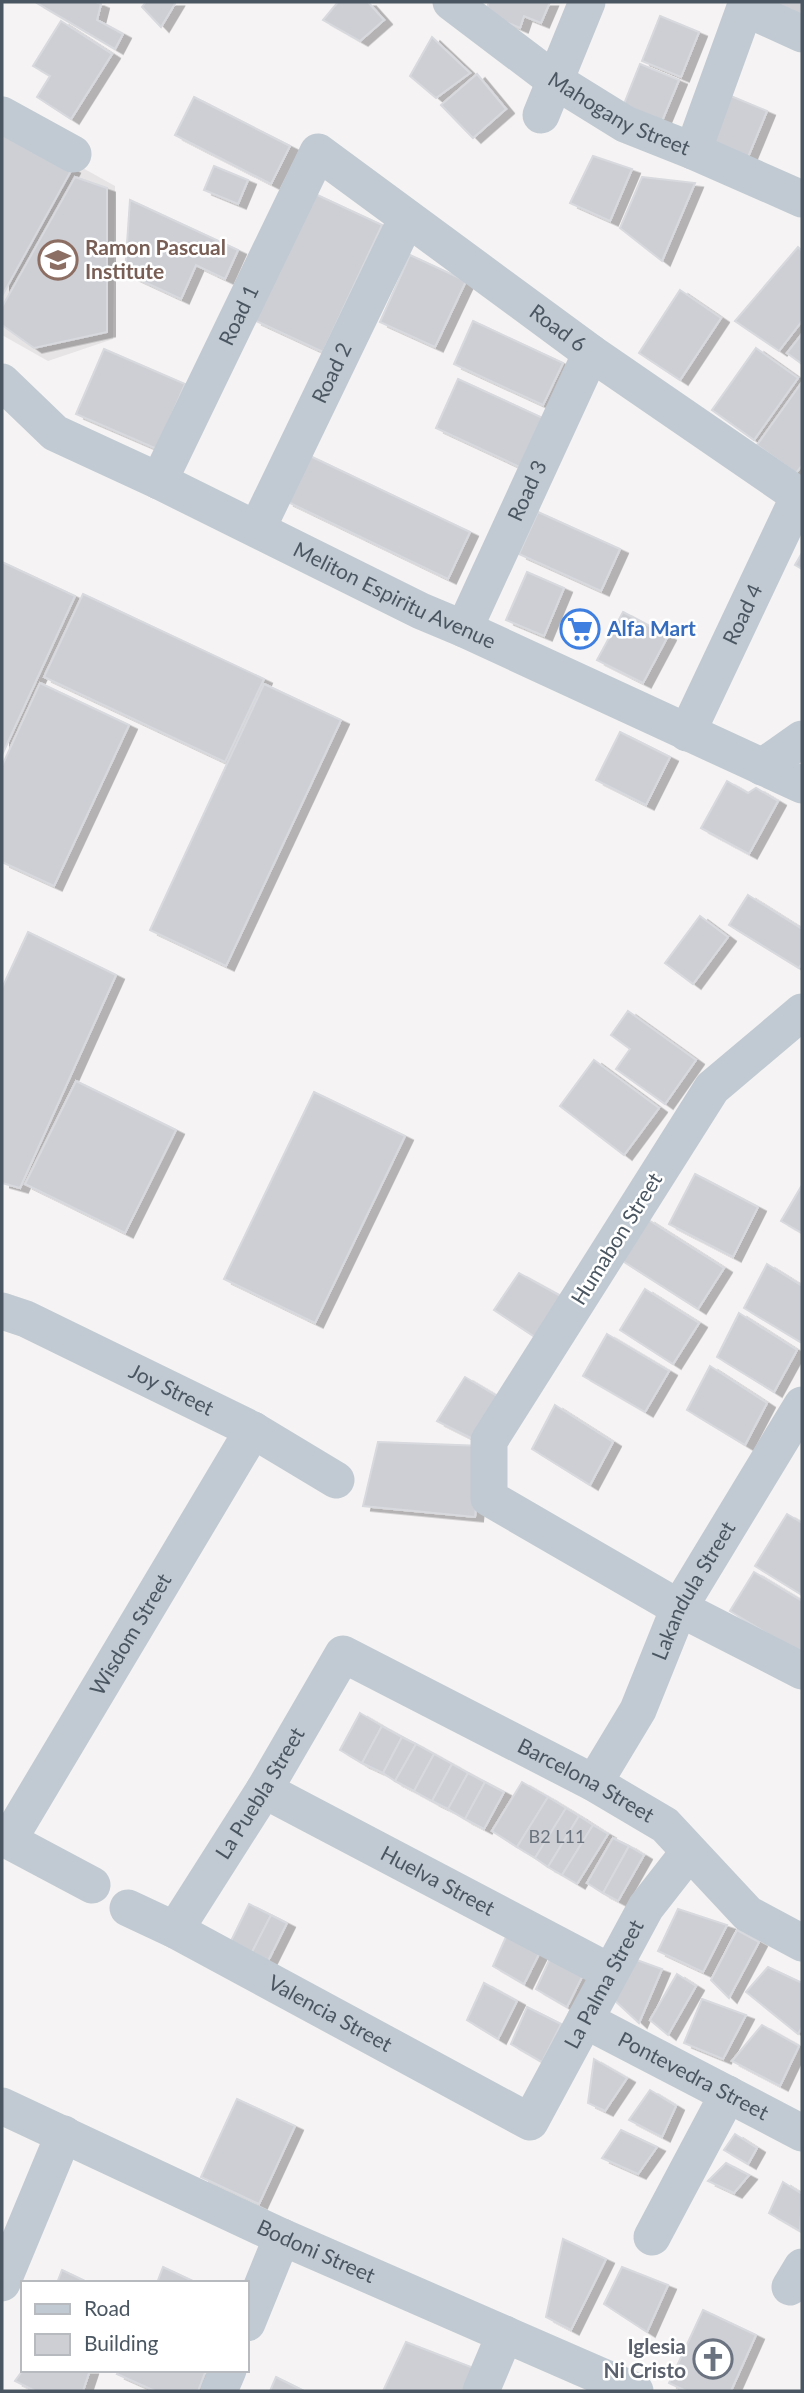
<svg xmlns="http://www.w3.org/2000/svg" width="804" height="2393" font-family="Lato,sans-serif">
  <defs>
    <filter id="shadow"><feDropShadow dx="8" dy="4.5" stdDeviation="0" flood-color="#0004"/></filter>
  </defs>
  <rect width="100%" height="100%" fill="#f5f3f3"/>
  <path fill="#e6e4e5" d="M2,123L115,186L113,339L48,361L2,335Z"/>
  <g fill="#cdcfd5" stroke="#d7d9de" stroke-width="2" filter="url(#shadow)">
    <path d="M39,2H96L101,4L97,20L123,34L115,49L37,3Z"/>
    <path d="M146,2H176L161,27L142,7Z"/>
    <path d="M338,2H368L384,20L360,41L323,20Z"/>
    <path d="M489,2H550L541,23L524,16L520,28L485,13Z"/>
    <path d="M766,2H802V18Z"/>
    <path d="M660,16L699,32L681,77L642,61Z"/>
    <path d="M61,21L112,54L71,119L37,97L50,76L33,66Z"/>
    <path d="M432,37L470,73L436,98L410,76Z"/>
    <path d="M640,64L679,80L660,126L622,109Z"/>
    <path d="M477,74L506,109L473,138L441,105Z"/>
    <path d="M726,94L767,111L746,162L707,146Z"/>
    <path d="M194,97L290,146L271,184L175,135Z"/>
    <path d="M2,130L72,169L2,296Z"/>
    <path d="M593,156L632,169L610,221L570,203Z"/>
    <path d="M214,166L248,180L238,204L204,190Z"/>
    <path d="M75,177L107,188V332L34,348L2,325V307Z"/>
    <path d="M642,177L695,183L662,261L620,228Z"/>
    <path d="M313,193L382,225L323,352L254,320Z"/>
    <path d="M130,200L238,250L225,279L196,265L181,299L125,273Z"/>
    <path d="M798,247L802,251V321L779,351L735,321Z"/>
    <path d="M410,255L466,281L435,347L380,322Z"/>
    <path d="M680,290L721,318L680,380L639,353Z"/>
    <path d="M473,321L563,363L543,405L454,364Z"/>
    <path d="M802,334V364L787,353Z"/>
    <path d="M756,348L798,378L754,440L712,410Z"/>
    <path d="M104,349L185,384L157,449L76,414Z"/>
    <path d="M458,379L547,420L524,469L436,428Z"/>
    <path d="M802,382V465L796,473L757,445Z"/>
    <path d="M308,455L470,532L448,579L286,501Z"/>
    <path d="M538,512L620,549L601,591L519,554Z"/>
    <path d="M802,553V569L795,565Z"/>
    <path d="M2,562L75,596L2,755Z"/>
    <path d="M527,572L564,588L544,636L506,620Z"/>
    <path d="M83,594L264,679L225,762L44,677Z"/>
    <path d="M623,612L668,636L643,683L597,660Z"/>
    <path d="M40,683L129,725L54,886L2,862V766Z"/>
    <path d="M264,684L341,720L226,966L150,930Z"/>
    <path d="M620,732L670,757L646,805L596,780Z"/>
    <path d="M727,781L748,793L756,788L778,801L749,854L701,828Z"/>
    <path d="M748,895L802,929V963L799,968L729,925Z"/>
    <path d="M700,916L728,937L693,984L665,963Z"/>
    <path d="M28,932L116,975L20,1188L2,1183V988Z"/>
    <path d="M628,1011L696,1060L665,1104L616,1069L630,1049L611,1035Z"/>
    <path d="M594,1060L659,1108L624,1155L560,1106Z"/>
    <path d="M76,1081L176,1130L125,1233L25,1184Z"/>
    <path d="M314,1092L405,1136L315,1323L224,1279Z"/>
    <path d="M695,1174L758,1207L733,1257L669,1224Z"/>
    <path d="M802,1185V1233L781,1221Z"/>
    <path d="M647,1219L724,1268L698,1309L621,1260Z"/>
    <path d="M767,1264L802,1286V1343L744,1308Z"/>
    <path d="M519,1273L566,1299L541,1341L494,1310Z"/>
    <path d="M645,1289L699,1323L673,1364L620,1330Z"/>
    <path d="M739,1313L797,1350L774,1392L717,1357Z"/>
    <path d="M607,1334L669,1371L645,1412L583,1376Z"/>
    <path d="M710,1366L767,1403L745,1445L687,1410Z"/>
    <path d="M465,1377L502,1399L477,1441L437,1421Z"/>
    <path d="M555,1405L613,1442L590,1485L532,1449Z"/>
    <path d="M378,1442L482,1446L475,1517L363,1506Z"/>
    <path d="M787,1514L802,1523V1595L755,1566Z"/>
    <path d="M754,1572L802,1601V1655L730,1611Z"/>
    <path d="M360,1713L382,1726L362,1763L340,1750Z"/>
    <path d="M382,1726L402,1737L383,1773L362,1763Z"/>
    <path d="M402,1737L416,1744L395,1781L383,1773Z"/>
    <path d="M416,1744L434,1754L414,1791L395,1781Z"/>
    <path d="M434,1754L452,1764L432,1801L414,1791Z"/>
    <path d="M452,1764L468,1773L448,1809L432,1801Z"/>
    <path d="M468,1773L485,1782L465,1819L448,1809Z"/>
    <path d="M485,1782L504,1792L484,1829L465,1819Z"/>
    <path d="M522,1782L548,1797L517,1847L492,1831Z"/>
    <path d="M548,1797L566,1808L535,1858L517,1847Z"/>
    <path d="M566,1808L579,1816L548,1867L535,1858Z"/>
    <path d="M579,1816L593,1825L562,1875L548,1867Z"/>
    <path d="M593,1825L608,1834L577,1884L562,1875Z"/>
    <path d="M613,1838L629,1846L603,1893L587,1883Z"/>
    <path d="M629,1846L644,1855L618,1901L603,1893Z"/>
    <path d="M249,1904L271,1915L252,1952L231,1941Z"/>
    <path d="M678,1909L727,1925L703,1972L658,1951Z"/>
    <path d="M271,1915L287,1923L268,1961L252,1952Z"/>
    <path d="M510,1928L543,1946L524,1984L493,1966Z"/>
    <path d="M737,1930L759,1942L729,1998L711,1980Z"/>
    <path d="M553,1952L586,1969L567,2007L536,1989Z"/>
    <path d="M634,1959L662,1969L639,2023L611,1997Z"/>
    <path d="M768,1967L802,1983V2027L798,2034L746,1992Z"/>
    <path d="M677,1974L696,1986L668,2035L650,2020Z"/>
    <path d="M484,1983L517,2001L498,2039L467,2020Z"/>
    <path d="M702,1999L746,2015L723,2059L684,2043Z"/>
    <path d="M527,2007L561,2024L542,2062L511,2044Z"/>
    <path d="M762,2025L799,2046L780,2086L732,2061Z"/>
    <path d="M594,2059L627,2078L605,2111L588,2103Z"/>
    <path d="M650,2090L676,2106L662,2137L629,2120Z"/>
    <path d="M237,2099L295,2126L259,2204L201,2177Z"/>
    <path d="M621,2130L657,2147L638,2174L602,2158Z"/>
    <path d="M735,2134L757,2148L748,2164L724,2150Z"/>
    <path d="M726,2163L749,2175L734,2193L708,2181Z"/>
    <path d="M783,2182L802,2194L800,2231L769,2213Z"/>
    <path d="M563,2239L606,2259L571,2330L546,2317Z"/>
    <path d="M163,2267L197,2283H157Z"/>
    <path d="M622,2267L668,2285L647,2332L604,2304Z"/>
    <path d="M62,2270L89,2283H57Z"/>
    <path d="M703,2310L756,2335L731,2391H686L669,2383Z"/>
    <path d="M406,2342L484,2372L476,2391H383Z"/>
    <path d="M23,2370H90L83,2391H35L15,2381Z"/>
    <path d="M120,2370H206L198,2391H155L117,2374Z"/>
    <path d="M276,2377L304,2391H270Z"/>
  </g>
  <g fill="none" stroke-linecap="round" stroke-linejoin="round">
    <g stroke="#c1cad2" stroke-width="37">
      <path id="s1" d="M451,2L554,80L625,124L693,151L802,199"/>
      <path d="M745,8L802,34"/>
      <path d="M2,115L73,154"/>
      <path d="M541,115L587,2"/>
      <path d="M693,151L747,2"/>
      <path id="s2" d="M2,382L55,433L159,481L421,611L464,629L802,785"/>
      <path id="s3" d="M159,481L318,152L591,353L802,498"/>
      <path id="s4" d="M257,529L407,218"/>
      <path id="s5" d="M464,629L591,353"/>
      <path id="s6" d="M687,733L799,496"/>
      <path d="M762,767L802,739"/>
      <path d="M802,1012L712,1088L489,1441V1498L679,1608L802,1671"/>
      <path id="s7" d="M2,1311L26,1319L253,1430L336,1480"/>
      <path id="s8" d="M594,1783L638,1710L679,1608L802,1405"/>
      <path id="s9" d="M264,1790L610,1972"/>
      <path d="M2,1837L92,1885"/>
      <path id="s10" d="M9,1839L253,1430"/>
      <path id="s11" d="M128,1908L175,1930L530,2122L646,1907L689,1852"/>
      <path id="s12" d="M175,1930L264,1790L343,1654L594,1783L665,1825L748,1914L802,1943"/>
      <path id="s13" d="M585,2020L802,2133"/>
      <path id="s14" d="M2,2106L282,2237L635,2391"/>
      <path d="M652,2237L728,2094"/>
      <path d="M2,2283L64,2134"/>
      <path d="M790,2287L802,2267"/>
      <path d="M247,2323L282,2237"/>
      <path d="M219,2391L228,2370"/>
      <path d="M481,2391L505,2334"/>
    </g>
  </g>
  <defs>
    <g id="school-ring" transform="scale(2.0125)"><circle r="9.5" fill="#fff" stroke="#8d6e63" stroke-width="1.5"/><path d="M0-5L7-2L0 1L-7-2ZM-4 1L0 2.5L4 1V4Q0 6-4 4Z" fill="#8d6e63"/></g>
    <g id="supermarket-ring" transform="scale(2.0125)"><circle r="9.5" fill="#fff" stroke="#3f7fe0" stroke-width="1.5"/><path d="M-6-5.5h2.5l.6 2H6L4.5 2H-2.5L-4.4-4H-6ZM-1.5 3.2a1.3 1.3 0 1 0 .1 0ZM3 3.2a1.3 1.3 0 1 0 .1 0Z" fill="#3f7fe0"/></g>
    <g id="church-ring" transform="scale(2.0125)"><circle r="9.5" fill="#fff" stroke="#6b7280" stroke-width="1.5"/><path d="M-1.2-6h2.4v3.5h3.3v2.4h-3.3V6h-2.4V-.1h-3.3v-2.4h3.3Z" fill="#6b7280"/></g>
  </defs>
  <g fill-rule="evenodd">
    <use href="#school-ring" x="58" y="260"/>
    <use href="#supermarket-ring" x="580" y="629"/>
    <use href="#church-ring" x="713" y="2359"/>
  </g>
  <g text-anchor="middle" stroke-width="5" stroke-linejoin="round" paint-order="stroke">
    <g font-size="18" fill="#6b747e">
      <text x="557" y="1843">B2 L11</text>
    </g>
    <g font-size="21" fill="#4a5661" stroke="#fff">
      <text dy="7" stroke="none"><textPath href="#s1" startOffset="203">Mahogany Street</textPath></text>
      <text dy="7" stroke="none"><textPath href="#s3" startOffset="184">Road 1</textPath></text>
      <text dy="7" stroke="none"><textPath href="#s3" startOffset="663">Road 6</textPath></text>
      <text dy="7" stroke="none"><textPath href="#s4" startOffset="173">Road 2</textPath></text>
      <text dy="7" stroke="none"><textPath href="#s5" startOffset="152">Road 3</textPath></text>
      <text dy="7" stroke="none"><textPath href="#s2" startOffset="450">Meliton Espiritu Avenue</textPath></text>
      <text dy="7" stroke="none"><textPath href="#s6" startOffset="131">Road 4</textPath></text>
      <text transform="translate(617 1239) rotate(-58)" y="7">Humabon Street</text>
      <text dy="7" stroke="none"><textPath href="#s7" startOffset="187">Joy Street</textPath></text>
      <text dy="7" stroke="none"><textPath href="#s8" startOffset="217">Lakandula Street</textPath></text>
      <text dy="7" stroke="none"><textPath href="#s10" startOffset="238">Wisdom Street</textPath></text>
      <text dy="7" stroke="none"><textPath href="#s12" startOffset="597">Barcelona Street</textPath></text>
      <text dy="7" stroke="none"><textPath href="#s12" startOffset="161">La Puebla Street</textPath></text>
      <text dy="7" stroke="none"><textPath href="#s9" startOffset="196">Huelva Street</textPath></text>
      <text dy="7" stroke="none"><textPath href="#s11" startOffset="612">La Palma Street</textPath></text>
      <text dy="7" stroke="none"><textPath href="#s11" startOffset="228">Valencia Street</textPath></text>
      <text dy="7" stroke="none"><textPath href="#s13" startOffset="122">Pontevedra Street</textPath></text>
      <text dy="7" stroke="none"><textPath href="#s14" startOffset="346">Bodoni Street</textPath></text>
    </g>
    <g font-size="21" font-weight="bold" fill="#785e54" stroke="#fff" text-anchor="start">
      <text x="85" y="255">Ramon Pascual<tspan x="85" dy="24">Institute</tspan></text>
    </g>
    <g font-size="21" font-weight="bold" fill="#366cbe" stroke="#fff" text-anchor="start">
      <text x="607" y="636">Alfa Mart</text>
    </g>
    <g font-size="21" font-weight="bold" fill="#5b616d" stroke="#fff" text-anchor="end">
      <text x="686" y="2354">Iglesia<tspan x="686" dy="24">Ni Cristo</tspan></text>
    </g>
  </g>
  <rect width="804" height="2393" fill="none" stroke="#4a5661" stroke-width="7"/>
  <rect x="21" y="2281" width="228" height="91" fill="#ffffff" stroke="#b7bbc0" stroke-width="2"/>
  <rect x="35" y="2304" width="35" height="10" fill="#c1cad2" stroke="#b7bbc0" stroke-width="2"/>
  <text x="84" y="2316" font-size="21" fill="#4a5661">Road</text>
  <rect x="35" y="2334" width="35" height="21" fill="#cdcfd5" stroke="#b7bbc0" stroke-width="2"/>
  <text x="84" y="2351" font-size="21" fill="#4a5661">Building</text>
</svg>
